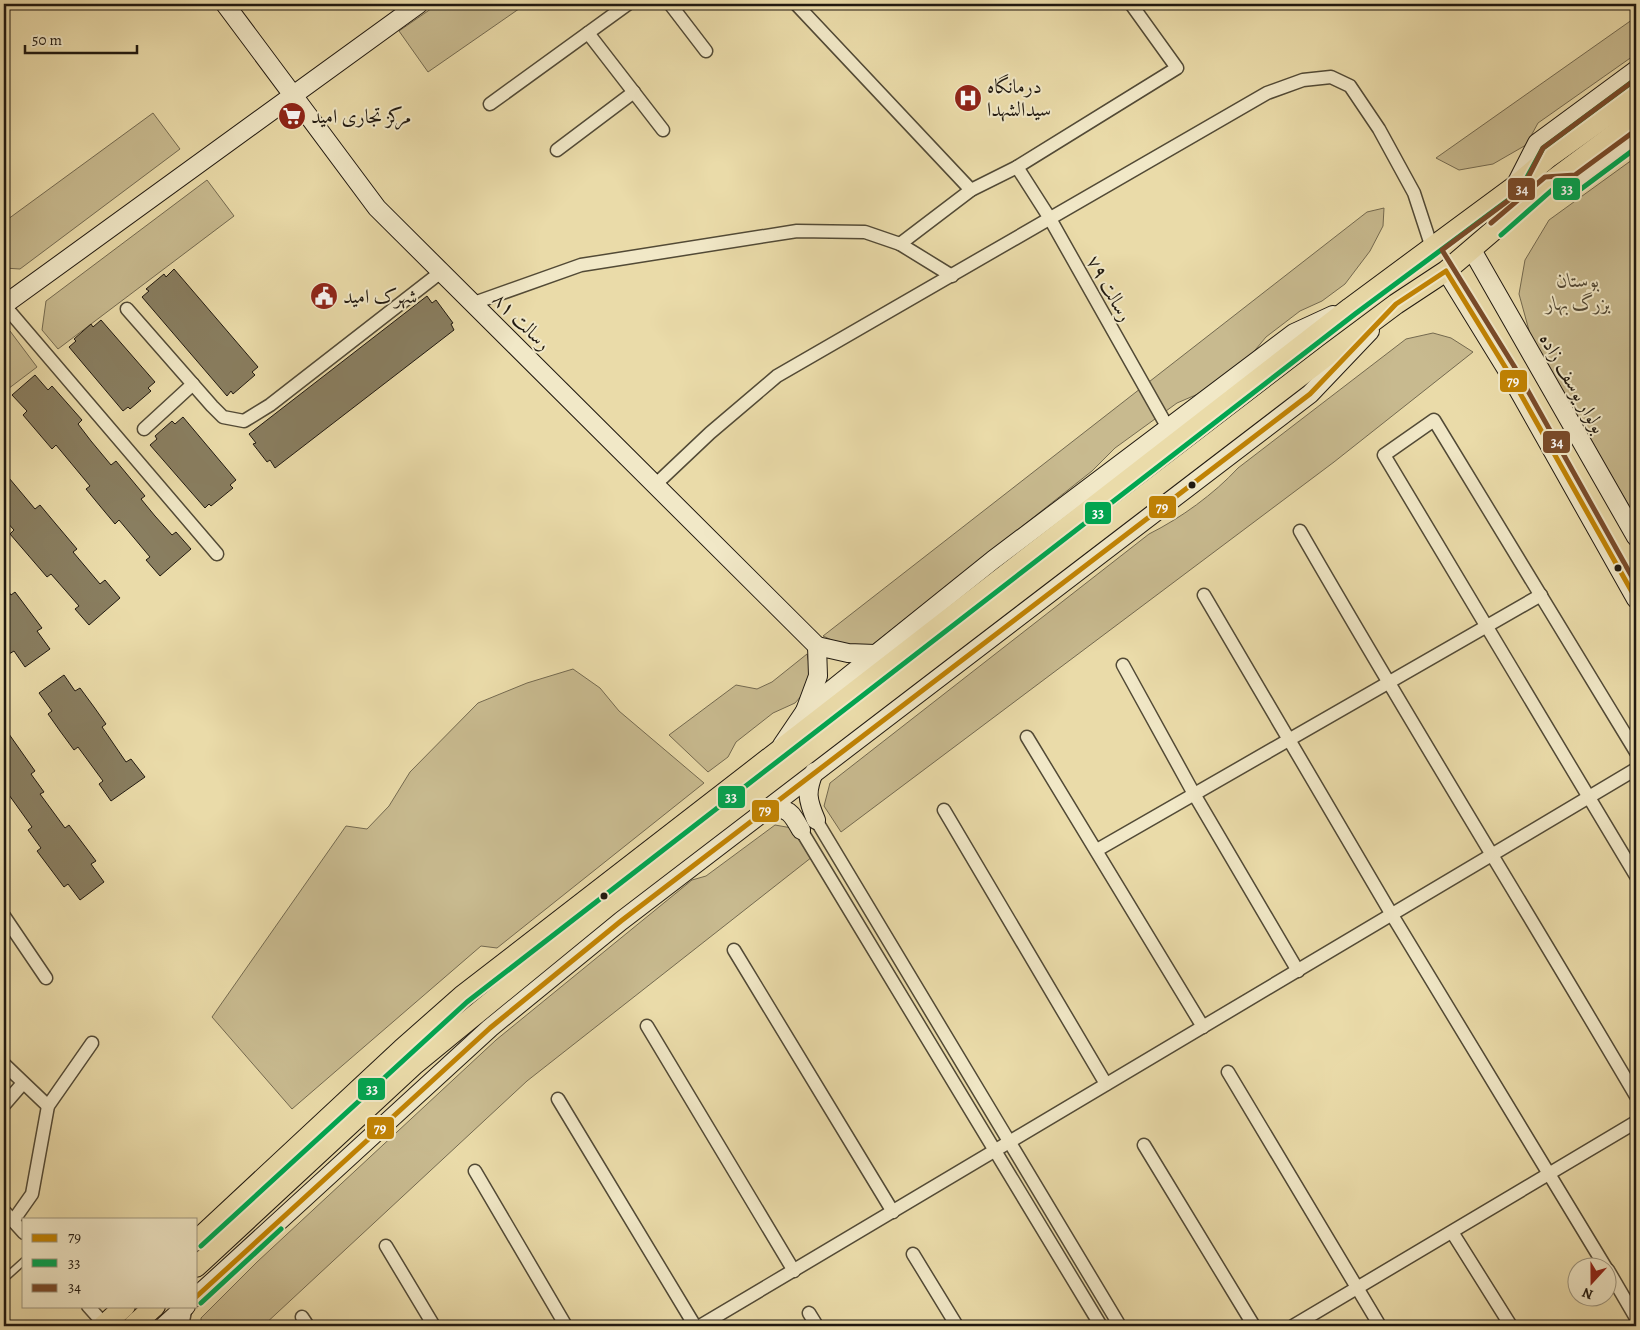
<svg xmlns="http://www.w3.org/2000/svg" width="1640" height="1330" font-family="Alegreya,Amiri,serif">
  <rect width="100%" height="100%" fill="#eadba9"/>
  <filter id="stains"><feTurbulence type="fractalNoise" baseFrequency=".004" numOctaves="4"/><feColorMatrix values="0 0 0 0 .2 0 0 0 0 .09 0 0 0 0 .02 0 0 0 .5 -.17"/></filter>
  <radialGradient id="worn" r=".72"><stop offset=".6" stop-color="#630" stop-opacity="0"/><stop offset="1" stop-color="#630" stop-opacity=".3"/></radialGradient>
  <g fill="#c8ba8f" stroke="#746a50">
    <path d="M438,4H526L428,72L399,31Z"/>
    <path d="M1636,17V54L1538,123L1526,145L1493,164L1459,170L1436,158Z"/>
    <path d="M153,113L180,149L20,269L4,268V222Z"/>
    <path d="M1636,157V518L1530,334L1519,294L1525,260L1549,220Z"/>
    <path d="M207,180L234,216L58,349L42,330L46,301Z"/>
    <path d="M1384,208L1383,226L1370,251L1345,284L1322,301L1300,311L1266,337L1251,355L1198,394L1177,403L1115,448L1092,471L872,645L847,647L823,636L1367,212Z"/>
    <path d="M10,331L37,367L4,392V335Z"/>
    <path d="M1433,333L1451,338L1473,352L1334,462L841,832L824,806L830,783L1149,534C1181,518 1214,494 1238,468L1406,339Z"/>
    <path d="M807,654L811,673L802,695L795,703L773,713L736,742L728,757L708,772L669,735L736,685L757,689L772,682Z"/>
    <path d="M573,669L600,688L619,711L704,783L497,948L481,946L292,1109L212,1017L346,826L367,829L389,806L410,772L478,703L527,683Z"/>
    <path d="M775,825L792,828L812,857L527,1081L263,1326H201V1318L257,1262L496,1040L692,880L706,876Z"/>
  </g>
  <g fill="#897e60" stroke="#201910">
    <path d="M174,269L258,367L252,372L255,375L233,394L231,391L227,396L142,297L149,291L146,289L164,274L166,277Z"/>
    <path d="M427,296L432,303L436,300L453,323L451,324L454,330L275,468L270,460L267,462L253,444L256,443L249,434Z"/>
    <path d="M101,320L155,382L148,388L151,391L130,409L128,407L123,411L69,347L76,341L74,339L91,324L93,327Z"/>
    <path d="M35,375L48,390L52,386L82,420L78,424L91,441L111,465L116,461L145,496L141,499L155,516L172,535L176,532L191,549L160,576L146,560L150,557L119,520L115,524L100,506L86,489L90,486L56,445L52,449L23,415L27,411L12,395Z"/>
    <path d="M183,417L236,480L230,485L233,488L211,506L209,504L205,508L150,445L157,439L155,436L172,421L175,424Z"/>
    <path d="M4,472L35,509L40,505L55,523L77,549L73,552L100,584L105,580L120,598L89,625L75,609L79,606L51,574L47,577L10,534L14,530L4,519Z"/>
    <path d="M4,585L11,595L15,592L42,628L37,631L50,649L25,667L14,651L9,654L4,646Z"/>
    <path d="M64,675L75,691L80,688L94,707L106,724L102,727L126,762L131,759L145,777L111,801L99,784L103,781L78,747L74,750L60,731L48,714L52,711L39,693Z"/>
    <path d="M4,727L35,771L31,774L44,792L40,794L65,828L69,825L96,861L91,864L104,882L80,900L68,884L64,887L37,851L41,848L28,830L32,827L4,788Z"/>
  </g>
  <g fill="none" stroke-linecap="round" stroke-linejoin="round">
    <g stroke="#524a36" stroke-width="9">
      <path id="lane" d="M4,1279L24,1261"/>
    </g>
    <g stroke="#524a36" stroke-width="15">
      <g id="street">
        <path d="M670,4L706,51"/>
        <path d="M796,4L971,190"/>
        <path d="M588,33L663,130"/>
        <path d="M490,104L628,4"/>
        <path d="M557,150L634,92"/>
        <path d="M1017,167L1049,217L1168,428"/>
        <path d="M900,244L971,190L1017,167L1177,68L1131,4"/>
        <path d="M474,303L581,265L797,231L865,232L900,244L952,276"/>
        <path d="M4,305L217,554"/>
        <path d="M127,309L212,406L223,417L244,421L270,405L441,272"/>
        <path d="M144,429L193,384"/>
        <path d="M655,485L710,433L777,376L1267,93L1303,80L1331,77L1350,86L1379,129L1414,193L1432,248"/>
        <path d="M1300,531C1409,721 1525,907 1636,1096"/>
        <path d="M1204,595L1392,915L1606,1268"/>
        <path d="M1123,665L1194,794L1298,971"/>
        <path d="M1027,737L1203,1027"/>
        <path d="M1636,752L1434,420L1384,455L1636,876"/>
        <path d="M944,810L1106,1084"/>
        <path d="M816,820L1120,1326"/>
        <path d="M801,830L1101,1326"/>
        <path d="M1097,850L1541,595"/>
        <path d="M4,916L46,978"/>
        <path d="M734,950L893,1212"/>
        <path d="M647,1026L794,1271"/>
        <path d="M4,1064L48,1106"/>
        <path d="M1228,1072L1380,1326"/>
        <path d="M558,1099L695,1326"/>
        <path d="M4,1105L23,1083"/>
        <path d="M1144,1145L1254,1326"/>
        <path d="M475,1171L566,1326"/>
        <path d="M4,1211L24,1233"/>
        <path d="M13,1221L32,1194L48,1106L92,1043"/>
        <path d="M1452,1232L1511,1326"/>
        <path d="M386,1246L434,1326"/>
        <path d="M913,1254L957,1326"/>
        <path d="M1608,1270L1636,1318"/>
        <path d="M88,1306L105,1325"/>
        <path d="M809,1313L817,1326"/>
        <path d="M302,1317L308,1326"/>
        <path d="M182,1326L186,1306"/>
        <path d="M700,1326L1636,769"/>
        <path d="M1293,1326L1636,1122"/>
      </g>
    </g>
    <g stroke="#201910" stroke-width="20">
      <g id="secondary">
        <path d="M225,4L377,208L817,646"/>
        <path d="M1549,183L1578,182L1636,139"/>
        <path d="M1516,184L1537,143L1636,70"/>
        <path d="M1472,250L1636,537"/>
        <path d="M1446,271L1507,370L1636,599"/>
        <path d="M4,305L419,4"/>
        <path d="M817,646L848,653L875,654"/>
        <path d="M805,711L818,676L817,646"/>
        <path d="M782,745L805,711L993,560L1294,333L1333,315"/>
        <path d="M814,772C806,792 807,799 816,820"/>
        <path d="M768,808C789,808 791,812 801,830"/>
        <path d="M196,1297L490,1028L621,921L1310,394L1370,331"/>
        <path d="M164,1326L186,1306"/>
      </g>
    </g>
    <g stroke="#201910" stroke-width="22">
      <g id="primary">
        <path d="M196,1241L402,1049L462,996L1350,308L1515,186L1549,157L1636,95"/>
        <path d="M196,1267L415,1064L609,905L1329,354L1396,304L1446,271L1549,183L1636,118"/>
        <path d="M103,1326L125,1306"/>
        <path d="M133,1326L155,1306"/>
      </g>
    </g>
    <use href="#lane" stroke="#f1e8c7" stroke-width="6"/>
    <use href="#street" stroke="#f1e8c7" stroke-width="12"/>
    <use href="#secondary" stroke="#f1e8c7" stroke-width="18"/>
    <use href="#primary" stroke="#eadba9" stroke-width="20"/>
    <g stroke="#f1e8c7" stroke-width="9">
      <path id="bus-1" d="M196,1297L490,1028L621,921L1310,394L1396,304L1446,271L1507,370L1636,599"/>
    </g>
    <g stroke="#f1e8c7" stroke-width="9">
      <g id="bus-2">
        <path d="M1501,235L1552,190L1581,189L1636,148"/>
        <path d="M201,1246L467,1002L1355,314L1519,192L1543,148L1636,79"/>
        <path d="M201,1303L281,1229"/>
      </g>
    </g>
    <g stroke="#f1e8c7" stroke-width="9">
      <g id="bus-3">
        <path d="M1636,79L1543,148L1521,191L1442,250L1514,366L1636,584"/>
        <path d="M1491,223L1545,177L1575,175L1632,133"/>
      </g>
    </g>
    <use href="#bus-1" stroke="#c18304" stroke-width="5"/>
    <use href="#bus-2" stroke="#00a651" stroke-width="5"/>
    <use href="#bus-3" stroke="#7a4b2a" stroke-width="5"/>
  </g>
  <defs>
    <g id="hospital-disc" transform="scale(1.4375)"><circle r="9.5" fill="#8f2418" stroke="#f1e8c7"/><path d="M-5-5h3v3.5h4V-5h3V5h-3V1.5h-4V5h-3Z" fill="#fff"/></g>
    <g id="supermarket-disc" transform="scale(1.4375)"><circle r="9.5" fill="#8f2418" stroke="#f1e8c7"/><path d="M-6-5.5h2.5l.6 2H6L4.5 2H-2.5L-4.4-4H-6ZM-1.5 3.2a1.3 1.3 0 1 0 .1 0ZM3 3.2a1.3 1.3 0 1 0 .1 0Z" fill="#fff"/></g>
    <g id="civic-disc" transform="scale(1.4375)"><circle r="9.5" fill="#8f2418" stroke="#f1e8c7"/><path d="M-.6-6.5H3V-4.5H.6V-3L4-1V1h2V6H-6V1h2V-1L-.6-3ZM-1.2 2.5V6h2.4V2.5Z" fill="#fff"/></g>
  </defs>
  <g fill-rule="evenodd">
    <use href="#hospital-disc" x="968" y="98"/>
    <use href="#supermarket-disc" x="292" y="116"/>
    <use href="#civic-disc" x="324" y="296"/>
  </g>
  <g fill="#201910" stroke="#f1e8c7" stroke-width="2">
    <circle cx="1192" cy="485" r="4.5"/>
    <circle cx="1618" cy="568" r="4.5"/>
    <circle cx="604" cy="896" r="4.5"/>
  </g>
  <g text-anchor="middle" stroke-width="4" stroke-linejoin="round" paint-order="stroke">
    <g font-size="20" fill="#201910" stroke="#f1e8c7" text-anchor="start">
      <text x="987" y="93">درمانگاه<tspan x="987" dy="23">سیدالشهدا</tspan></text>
      <text x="311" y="123">مرکز تجاری امید</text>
      <text x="343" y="303">شهرک امید</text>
    </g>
    <g font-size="20" font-style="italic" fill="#524936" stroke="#f1e8c7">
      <text x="1578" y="287">بوستان<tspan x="1578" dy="23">بزرگ بهار</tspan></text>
    </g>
    <g font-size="20" fill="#201910" stroke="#f1e8c7">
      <text transform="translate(1110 288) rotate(61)" y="7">رسالت ۷۹</text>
      <text transform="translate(522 321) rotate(45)" y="7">رسالت ۸۱</text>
      <text transform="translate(1573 383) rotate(60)" y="7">بولوار یوسف زاده</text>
    </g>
  </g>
  <g stroke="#f1e8c7" stroke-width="2">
    <rect x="1507" y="177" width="29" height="24" rx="5" fill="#7a4b2a"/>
    <rect x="1552" y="177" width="29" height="24" rx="5" fill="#00a651"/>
    <rect x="1499" y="369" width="29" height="24" rx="5" fill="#c18304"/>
    <rect x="1542" y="430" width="29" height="24" rx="5" fill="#7a4b2a"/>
    <rect x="1148" y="495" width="29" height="24" rx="5" fill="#c18304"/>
    <rect x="1084" y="501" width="28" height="24" rx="5" fill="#00a651"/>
    <rect x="717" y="785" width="29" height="24" rx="5" fill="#00a651"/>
    <rect x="751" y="799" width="29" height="24" rx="5" fill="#c18304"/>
    <rect x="357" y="1077" width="29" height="24" rx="5" fill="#00a651"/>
    <rect x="366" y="1116" width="29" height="24" rx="5" fill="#c18304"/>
  </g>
  <g font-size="14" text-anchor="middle" font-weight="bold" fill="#fff">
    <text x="1522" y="194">34</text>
    <text x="1567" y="194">33</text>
    <text x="1513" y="386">79</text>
    <text x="1557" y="447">34</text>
    <text x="1162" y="512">79</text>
    <text x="1098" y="518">33</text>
    <text x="731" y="802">33</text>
    <text x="765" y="815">79</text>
    <text x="372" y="1094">33</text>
    <text x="380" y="1133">79</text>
  </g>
  <rect width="1640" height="1330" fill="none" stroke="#eadba9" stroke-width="20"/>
  <rect x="5" y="5" width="1630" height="1320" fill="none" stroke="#201910" stroke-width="2.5"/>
  <rect x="10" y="10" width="1620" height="1310" fill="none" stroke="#201910"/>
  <rect x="22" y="1218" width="175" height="90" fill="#f1e8c7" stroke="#9d957e"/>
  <rect x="32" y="1234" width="25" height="8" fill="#c18304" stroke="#9d957e"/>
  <text x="68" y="1242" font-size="15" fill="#201910">79</text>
  <rect x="32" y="1259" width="25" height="8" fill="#00a651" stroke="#9d957e"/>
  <text x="68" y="1268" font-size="15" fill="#201910">33</text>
  <rect x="32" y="1284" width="25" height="8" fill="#7a4b2a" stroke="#9d957e"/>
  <text x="68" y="1292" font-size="15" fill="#201910">34</text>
  <g transform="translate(1592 1282) rotate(201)"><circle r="24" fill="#f1e8c7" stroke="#9d957e"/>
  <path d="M0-4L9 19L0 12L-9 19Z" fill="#8f2418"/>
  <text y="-8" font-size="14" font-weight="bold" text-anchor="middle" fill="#201910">N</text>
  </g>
  <path d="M25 45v8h112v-8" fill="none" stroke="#201910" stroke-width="2.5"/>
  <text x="32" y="45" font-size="15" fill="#201910" stroke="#f1e8c7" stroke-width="4" paint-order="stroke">50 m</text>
  <rect width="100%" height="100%" filter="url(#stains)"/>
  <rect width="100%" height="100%" fill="url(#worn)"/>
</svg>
